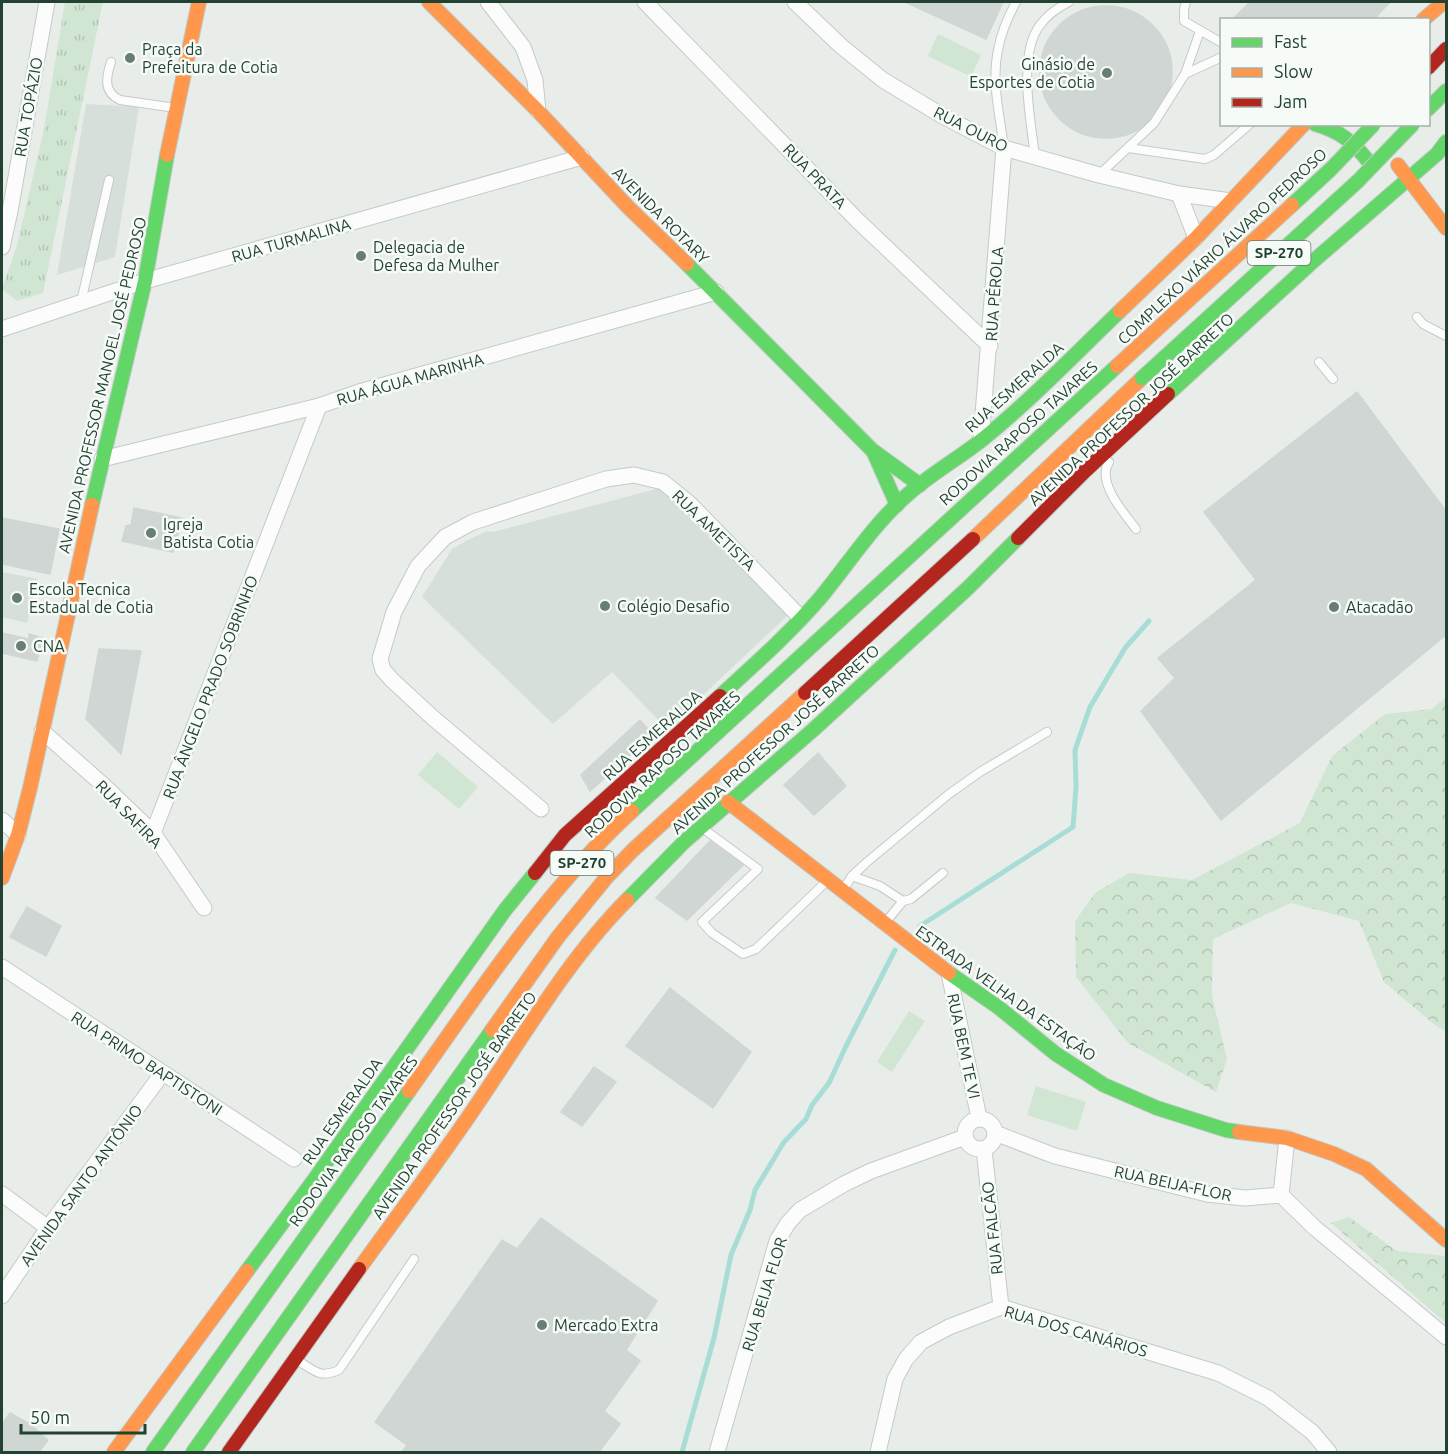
<svg xmlns="http://www.w3.org/2000/svg" width="1448" height="1454" font-family="Ubuntu,sans-serif">
  <defs>
    <pattern id="grass-tufts" width="24" height="20" patternUnits="userSpaceOnUse" patternTransform="scale(1.5)"><rect width="24" height="20" fill="#d1e6d2"/><path d="M3 7l-1-3M5 7V3M7 7l1-3M15 17l-1-3M17 17v-4M19 17l1-3" fill="none" stroke="#b3c6b5"/></pattern>
    <pattern id="forest-crowns" width="20" height="18" patternUnits="userSpaceOnUse" patternTransform="scale(1.5)"><rect width="20" height="18" fill="#d1e6d2"/><path d="M2 6a3 3 0 1 1 6 0M12 15a3 3 0 1 1 6 0" fill="none" stroke="#b3c6b5"/></pattern>
  </defs>
  <rect width="100%" height="100%" fill="#e8edea"/>
  <g fill="#d6dfd9">
    <path d="M86,104L139,107L115,257L57,275Z"/>
    <path d="M660,488L788,615L667,729L612,672L553,724L422,597L452,549L468,540L487,531L493,532Z"/>
    <path d="M2,572L38,579L27,623L2,617Z"/>
  </g>
  <path fill="url(#grass-tufts)" d="M65,2H103L43,293L17,301L2,289L17,245L44,129Z"/>
  <g fill="url(#forest-crowns)">
    <path d="M1446,697V1031L1436,1026L1384,982L1359,921L1291,903L1213,939L1212,996L1227,1059L1216,1092L1128,1043L1076,977L1075,921L1096,892L1129,873L1192,880L1300,823L1332,756L1385,714L1432,709Z"/>
    <path d="M1349,1217L1397,1251L1446,1256V1323L1331,1223Z"/>
  </g>
  <g fill="#d1e6d2">
    <path d="M938,34L981,55L971,77L928,56Z"/>
    <path d="M437,752L478,787L459,809L418,775Z"/>
    <path d="M909,1011L925,1021L892,1072L877,1062Z"/>
    <path d="M1036,1086L1086,1102L1077,1131L1027,1115Z"/>
  </g>
  <g fill="none" stroke-linecap="round" stroke-linejoin="round">
    <g stroke="#a8ddd6" stroke-width="5">
      <path d="M920,926L1073,827L1076,787L1075,750L1090,707L1125,648L1149,621"/>
      <path d="M682,1452L714,1338L731,1255L750,1210L755,1190L784,1142L806,1119L812,1105L829,1083L846,1046L895,950"/>
    </g>
  </g>
  <g fill="#d0d6d3" stroke="#d0d6d2" stroke-width="1.5">
    <path d="M905,2H1003L986,39Z"/>
    <path d="M1250,2H1390L1373,20H1232Z"/>
    <circle cx="1106" cy="72" r="66"/>
    <path d="M1357,392L1446,511V635L1221,820L1141,711L1175,678L1158,658L1256,580L1204,512Z"/>
    <path d="M134,508L182,518L173,552L122,541L126,526L131,525Z"/>
    <path d="M2,518L59,529L50,574L2,564Z"/>
    <path d="M2,633L29,639V634L43,638L37,661L2,653Z"/>
    <path d="M99,649L141,651L121,754L86,719Z"/>
    <path d="M640,720L653,735L590,791L581,775Z"/>
    <path d="M818,753L846,786L814,815L784,785Z"/>
    <path d="M710,841L743,865L687,920L656,898Z"/>
    <path d="M27,907L61,926L46,956L10,937Z"/>
    <path d="M670,988L751,1052L713,1108L626,1046Z"/>
    <path d="M594,1067L616,1082L582,1126L561,1112Z"/>
    <path d="M541,1218L657,1301L626,1350L640,1361L604,1411L620,1424L599,1452H402L407,1445L375,1422L502,1240L517,1249Z"/>
    <path d="M10,1413L30,1424L48,1440L39,1452H2V1424Z"/>
  </g>
  <g fill="none" stroke-linecap="round" stroke-linejoin="round">
    <g stroke="#c5cac7" stroke-width="10">
      <g id="lane">
        <path d="M1186,2L1184,9V21L1222,43"/>
        <path d="M111,62C106,77 103,92 120,100L176,108"/>
        <path d="M1185,74L1222,57"/>
        <path d="M1004,148C1000,116 991,82 998,50C1001,33 1008,17 1016,2"/>
        <path d="M1128,148L1205,159L1214,155L1250,124"/>
        <path d="M1035,157C1031,120 1017,56 1040,25C1048,14 1057,8 1069,2"/>
        <path d="M1100,174L1154,123L1185,74L1200,31"/>
        <path d="M81,302L109,180"/>
        <path d="M1417,317L1423,324L1446,336"/>
        <path d="M1319,362L1333,379"/>
        <path d="M1109,462C1096,482 1124,513 1136,529"/>
        <path d="M705,830L758,869L702,922L712,933L743,954L756,949L827,881"/>
        <path d="M852,876L880,886L903,901L911,899L943,873"/>
        <path d="M843,890L852,876L867,862L949,794L980,772L1047,732"/>
        <path d="M885,923L903,901"/>
        <path d="M300,1362C316,1372 321,1378 339,1370L414,1259"/>
      </g>
    </g>
    <g stroke="#c5cac7" stroke-width="17">
      <g id="street">
        <path d="M488,2L523,47L535,80L538,111"/>
        <path d="M645,2L857,220L990,346"/>
        <path d="M795,2L841,46L883,80L941,115L1004,148L1099,175L1179,194L1231,201"/>
        <path d="M1179,194L1196,238"/>
        <path d="M2,247L10,211L47,2"/>
        <path d="M2,329L145,281L582,157"/>
        <path d="M981,440L1004,148"/>
        <path d="M102,459L319,406L359,392L716,292"/>
        <path d="M42,731L102,784L153,833L204,908"/>
        <path d="M541,809L432,717L392,680L383,670L380,659L394,612L418,566L445,537L473,522L606,479L634,475L663,482L690,504L801,618"/>
        <path d="M2,820L18,835"/>
        <path d="M153,833L319,406"/>
        <path d="M2,967L294,1159"/>
        <path d="M949,973L979,1118"/>
        <circle cx="980" cy="1134" r="15"/>
        <path d="M995,1133L1055,1156L1207,1194L1245,1198L1281,1195L1315,1228L1446,1337"/>
        <path d="M984,1149L1001,1307"/>
        <path d="M2,1194L48,1228"/>
        <path d="M1281,1195L1287,1138"/>
        <path d="M2,1296L48,1228L162,1074"/>
        <path d="M717,1452L777,1241L788,1223L800,1210L844,1184L871,1171L965,1137"/>
        <path d="M878,1452L895,1379L906,1359L921,1342L949,1327L1001,1307L1218,1373L1268,1398L1312,1432L1329,1452"/>
      </g>
    </g>
    <g stroke="#c1c9c5" stroke-width="16">
      <g id="fast">
        <path d="M1428,109L1446,91"/>
        <path d="M1315,124C1340,131 1353,142 1369,162"/>
        <path d="M687,264L872,450L920,485"/>
        <path d="M1168,394L1310,264L1437,154L1446,142"/>
        <path d="M874,453L897,505"/>
        <path d="M92,505L145,281L167,155"/>
        <path d="M720,696C755,664 790,633 821,597C849,563 873,525 906,496C930,474 958,459 983,439C1031,400 1075,354 1120,311"/>
        <path d="M632,811L1117,366"/>
        <path d="M627,900L684,842L813,730L969,587L1018,538"/>
        <path d="M949,973L998,1007L1056,1054L1104,1085L1157,1108L1226,1130L1239,1132"/>
        <path d="M247,1271L314,1180L505,910L535,873"/>
        <path d="M153,1452L409,1091"/>
        <path d="M193,1452L492,1030"/>
      </g>
    </g>
    <g stroke="#c1c9c5" stroke-width="16">
      <g id="slow">
        <path d="M429,2L538,111L628,207L687,264"/>
        <path d="M1423,20L1444,2"/>
        <path d="M167,155L199,2"/>
        <path d="M1398,165L1446,228"/>
        <path d="M1120,311L1196,238L1304,124"/>
        <path d="M973,539L1142,378"/>
        <path d="M728,802L949,973"/>
        <path d="M2,878L18,835L30,788L92,505"/>
        <path d="M492,1030L558,937L606,878L633,850L805,693"/>
        <path d="M409,1091C478,994 544,892 632,811"/>
        <path d="M1239,1132L1287,1138L1334,1154L1366,1169L1446,1240"/>
        <path d="M359,1269C401,1211 444,1154 484,1094C527,1030 572,955 627,900"/>
        <path d="M114,1452L247,1271"/>
      </g>
    </g>
    <g stroke="#c1c9c5" stroke-width="16">
      <g id="jam">
        <path d="M1428,68L1446,49"/>
        <path d="M1018,538L1085,471L1168,394"/>
        <path d="M805,693L973,539"/>
        <path d="M535,873L565,835L720,696"/>
        <path d="M229,1452L359,1269"/>
      </g>
    </g>
    <use href="#lane" stroke="#fcfcfc" stroke-width="8"/>
    <use href="#street" stroke="#fcfcfc" stroke-width="15"/>
    <use href="#fast" stroke="#63d668" stroke-width="14"/>
    <use href="#slow" stroke="#ff974d" stroke-width="14"/>
    <use href="#jam" stroke="#b3261e" stroke-width="14"/>
    <g stroke="#c3ccc7" stroke-width="16" stroke-linecap="butt">
      <g id="fast-bridge">
        <path d="M1292,205L1331,169L1374,124"/>
        <path d="M1142,378L1358,181L1413,124"/>
      </g>
    </g>
    <g stroke="#c3ccc7" stroke-width="16" stroke-linecap="butt">
      <path id="slow-bridge" d="M1117,366L1292,205"/>
    </g>
    <use href="#fast-bridge" stroke="#63d668" stroke-width="14"/>
    <use href="#slow-bridge" stroke="#ff974d" stroke-width="14"/>
  </g>
  <g fill="#687e72" stroke="#f7fbf8" stroke-width="2">
    <circle cx="130" cy="58" r="6"/>
    <circle cx="1107" cy="73" r="6"/>
    <circle cx="361" cy="256" r="6"/>
    <circle cx="151" cy="533" r="6"/>
    <circle cx="17" cy="598" r="6"/>
    <circle cx="605" cy="606" r="6"/>
    <circle cx="1334" cy="607" r="6"/>
    <circle cx="21" cy="646" r="6"/>
    <circle cx="542" cy="1325" r="6"/>
  </g>
  <g text-anchor="middle" stroke-width="5" stroke-linejoin="round" paint-order="stroke">
    <g fill="#f7fbf8" stroke="#637a6d" stroke-width="1.5">
      <rect x="1247.5" y="241" width="63" height="24" rx="4.5"/>
      <rect x="550.5" y="851" width="63" height="24" rx="4.5"/>
    </g>
    <g font-size="15" font-weight="bold" fill="#234332">
      <text x="1279" y="258">SP-270</text>
      <text x="582" y="868">SP-270</text>
    </g>
    <g font-size="16" fill="#234332" stroke="#f7fbf8" text-anchor="start">
      <text x="142" y="55">Praça da<tspan x="142" dy="18">Prefeitura de Cotia</tspan></text>
      <text x="1095" y="70" text-anchor="end">Ginásio de<tspan x="1095" dy="18">Esportes de Cotia</tspan></text>
      <text x="373" y="253">Delegacia de<tspan x="373" dy="18">Defesa da Mulher</tspan></text>
      <text x="163" y="530">Igreja<tspan x="163" dy="18">Batista Cotia</tspan></text>
      <text x="29" y="595">Escola Tecnica<tspan x="29" dy="18">Estadual de Cotia</tspan></text>
      <text x="617" y="612">Colégio Desafio</text>
      <text x="1346" y="613">Atacadão</text>
      <text x="33" y="652">CNA</text>
      <text x="554" y="1331">Mercado Extra</text>
    </g>
    <g font-size="16" fill="#234332" stroke="#f7fbf8">
      <text transform="translate(28 107) rotate(-80)" y="6">RUA TOPÁZIO</text>
      <text transform="translate(971 129) rotate(27)" y="6">RUA OURO</text>
      <text transform="translate(815 176) rotate(46)" y="6">RUA PRATA</text>
      <text transform="translate(661 215) rotate(45)" y="6">AVENIDA ROTARY</text>
      <text transform="translate(291 240) rotate(-16)" y="6">RUA TURMALINA</text>
      <text transform="translate(1222 246) rotate(-43)" y="6">COMPLEXO VIÁRIO ÁLVARO PEDROSO</text>
      <text transform="translate(994 294) rotate(-86)" y="6">RUA PÉROLA</text>
      <text transform="translate(410 379) rotate(-16)" y="6">RUA ÁGUA MARINHA</text>
      <text transform="translate(102 385) rotate(-77)" y="6">AVENIDA PROFESSOR MANOEL JOSÉ PEDROSO</text>
      <text transform="translate(1014 387) rotate(-42)" y="6">RUA ESMERALDA</text>
      <text transform="translate(1131 409) rotate(-43)" y="6">AVENIDA PROFESSOR JOSÉ BARRETO</text>
      <text transform="translate(1018 433) rotate(-42)" y="6">RODOVIA RAPOSO TAVARES</text>
      <text transform="translate(714 530) rotate(44)" y="6">RUA AMETISTA</text>
      <text transform="translate(210 687) rotate(-69)" y="6">RUA ÂNGELO PRADO SOBRINHO</text>
      <text transform="translate(652 735) rotate(-42)" y="6">RUA ESMERALDA</text>
      <text transform="translate(775 739) rotate(-42)" y="6">AVENIDA PROFESSOR JOSÉ BARRETO</text>
      <text transform="translate(662 764) rotate(-43)" y="6">RODOVIA RAPOSO TAVARES</text>
      <text transform="translate(129 814) rotate(46)" y="6">RUA SAFIRA</text>
      <text transform="translate(1006 993) rotate(36)" y="6">ESTRADA VELHA DA ESTAÇÃO</text>
      <text transform="translate(964 1046) rotate(78)" y="6">RUA BEM TE VI</text>
      <text transform="translate(147 1063) rotate(33)" y="6">RUA PRIMO BAPTISTONI</text>
      <text transform="translate(454 1105) rotate(-55)" y="6">AVENIDA PROFESSOR JOSÉ BARRETO</text>
      <text transform="translate(342 1111) rotate(-55)" y="6">RUA ESMERALDA</text>
      <text transform="translate(353 1141) rotate(-54)" y="6">RODOVIA RAPOSO TAVARES</text>
      <text transform="translate(1173 1183) rotate(12)" y="6">RUA BEIJA-FLOR</text>
      <text transform="translate(81 1185) rotate(-54)" y="6">AVENIDA SANTO ANTÔNIO</text>
      <text transform="translate(992 1228) rotate(-96)" y="6">RUA FALCÃO</text>
      <text transform="translate(764 1294) rotate(-73)" y="6">RUA BEIJA FLOR</text>
      <text transform="translate(1076 1331) rotate(16)" y="6">RUA DOS CANÁRIOS</text>
    </g>
  </g>
  <rect width="1448" height="1454" fill="none" stroke="#234332" stroke-width="6"/>
  <rect x="1220" y="18" width="210" height="108" fill="#f7fbf8" stroke="#a2b1a9" stroke-width="1.5"/>
  <rect x="1232" y="38" width="30" height="9" fill="#63d668" stroke="#a2b1a9" stroke-width="1.5"/>
  <text x="1274" y="48" font-size="18" fill="#234332">Fast</text>
  <rect x="1232" y="68" width="30" height="9" fill="#ff974d" stroke="#a2b1a9" stroke-width="1.5"/>
  <text x="1274" y="78" font-size="18" fill="#234332">Slow</text>
  <rect x="1232" y="98" width="30" height="9" fill="#b3261e" stroke="#a2b1a9" stroke-width="1.5"/>
  <text x="1274" y="108" font-size="18" fill="#234332">Jam</text>
  <path d="M21 1424v9h124v-9" fill="none" stroke="#234332" stroke-width="3"/>
  <text x="30" y="1424" font-size="18" fill="#234332" stroke="#f7fbf8" stroke-width="4.5" paint-order="stroke">50 m</text>
</svg>
